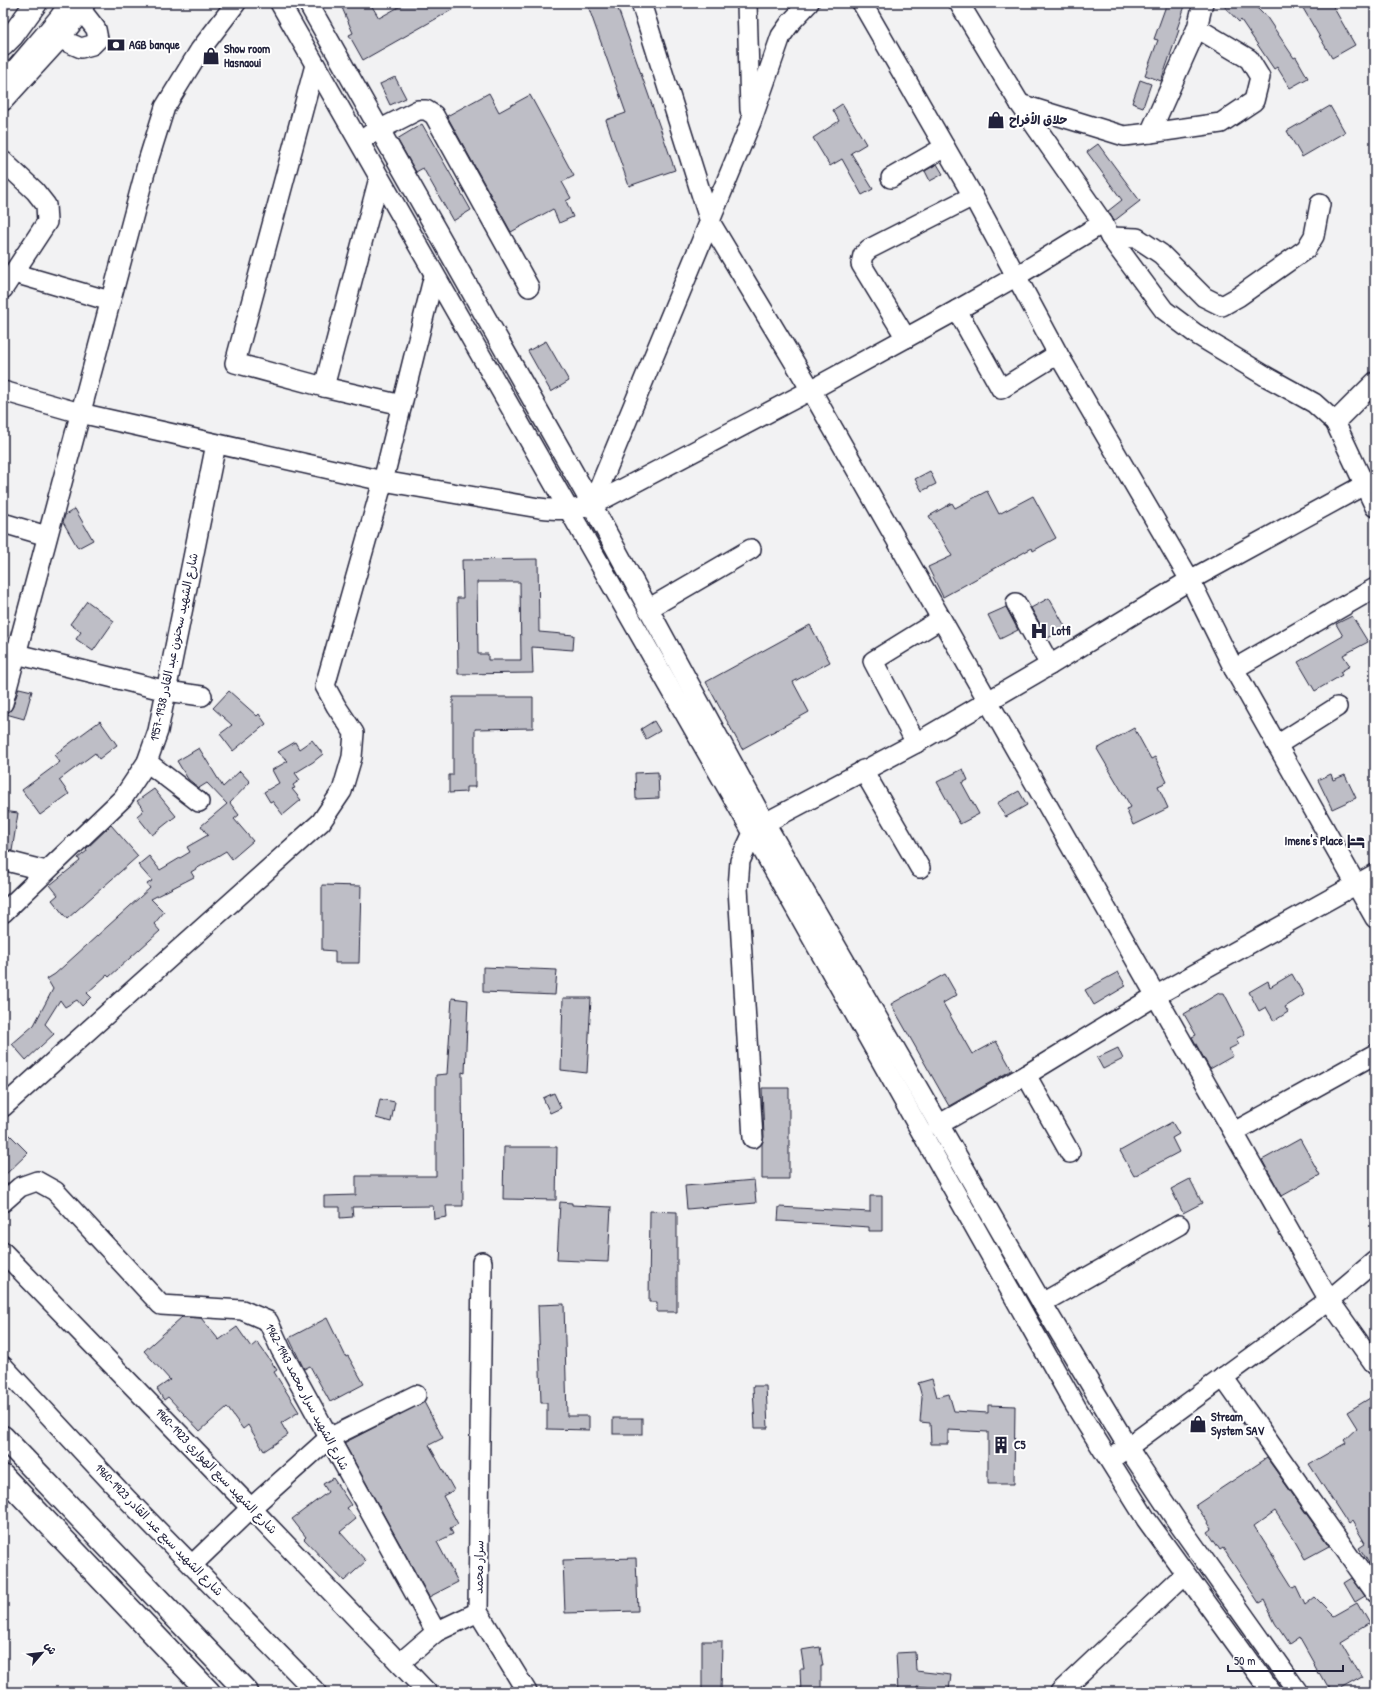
<svg xmlns="http://www.w3.org/2000/svg" width="1378" height="1695" font-family="'Patrick Hand','Playpen Sans Arabic',sans-serif">
  <rect width="100%" height="100%" fill="#f2f2f3"/>
  <filter id="ink" filterUnits="userSpaceOnUse"><feTurbulence type="fractalNoise" baseFrequency=".025" numOctaves="2"/><feDisplacementMap in="SourceGraphic" scale="8" xChannelSelector="R" yChannelSelector="G"/><feConvolveMatrix kernelMatrix="1 2 1 2 8 2 1 2 1" color-interpolation-filters="sRGB"/></filter>
  <g filter="url(#ink)">
    <g fill="#bebec6" stroke="#22223b" fill-rule="evenodd">
      <path d="M340,3H370L379,18L406,3H464L363,60L349,35L353,33Z"/>
      <path d="M587,3H616L675,170L629,186L606,120L626,113Z"/>
      <path d="M1167,3H1186L1177,29L1179,30L1161,81L1145,75L1158,40L1154,39Z"/>
      <path d="M1221,3H1252L1263,14L1264,13L1294,58L1296,57L1308,78L1290,88L1277,67L1274,69L1241,20L1239,22Z"/>
      <path d="M1300,3H1331L1355,45L1332,58Z"/>
      <path d="M395,77L406,98L390,105L380,84Z"/>
      <path d="M1140,80L1151,84L1143,107L1132,103Z"/>
      <path d="M489,93L499,112L530,95L574,176L562,182L571,198L566,201L573,217L559,223L553,209L511,232L447,116Z"/>
      <path d="M842,104L866,144L851,153L873,189L862,195L842,159L830,166L813,138L839,121L833,110Z"/>
      <path d="M1330,106L1345,132L1302,157L1287,131Z"/>
      <path d="M422,124L471,210L453,221L423,168L416,172L397,139Z"/>
      <path d="M1098,144L1140,201L1114,221L1108,211L1122,200L1087,152Z"/>
      <path d="M937,164L943,174L930,181L925,171Z"/>
      <path d="M546,341L569,381L551,392L528,351Z"/>
      <path d="M930,471L936,484L922,491L915,479Z"/>
      <path d="M987,491L999,514L1033,496L1056,538L1033,551L1032,548L943,597L928,567L952,556L929,516L952,503L955,508Z"/>
      <path d="M75,509L93,540L78,548L63,522L65,515Z"/>
      <path d="M538,559L539,632L574,635L573,650L532,647L533,673L458,674L457,598H463L462,560ZM477,582H520L521,660H488V654H478Z"/>
      <path d="M1049,598L1066,628L1048,638L1031,608Z"/>
      <path d="M87,601L114,621L93,651L76,639L81,632L70,624Z"/>
      <path d="M1006,607L1018,630L1000,639L988,615Z"/>
      <path d="M1352,616L1368,642L1343,655L1350,666L1340,672L1342,675L1315,691L1298,662L1343,636L1336,624Z"/>
      <path d="M810,625L830,662L793,682L809,712L742,749L706,682Z"/>
      <path d="M19,688L32,691L24,719L6,714L10,711L13,706Z"/>
      <path d="M229,691L257,716L259,714L266,724L233,751L220,734L232,725L213,708Z"/>
      <path d="M453,697H533V728L475,729V787H466V792L449,793V775H453Z"/>
      <path d="M100,721L117,745L99,759L95,753L59,780L69,794L40,815L22,790L60,762L54,755Z"/>
      <path d="M654,721L660,731L646,739L641,729Z"/>
      <path d="M1134,728L1151,759L1155,757L1167,782L1158,786L1168,808L1133,825L1126,809L1131,807L1097,749Z"/>
      <path d="M312,740L323,754L313,762L295,773L300,780L293,785L295,788L292,789L301,800L283,815L272,801L270,802L264,792L279,783L272,770L288,761L278,752L295,742L299,749Z"/>
      <path d="M199,748L223,787L240,771L250,782L230,803L239,815L234,819L253,841L232,859L226,851L191,872L194,877L151,899L164,912L154,924L160,931L109,977L107,975L87,993L91,997L82,1006L77,1000L65,1007L60,1000L45,1024L54,1034L26,1060L12,1044L34,1025L53,989L47,979L55,974L150,888L147,884L152,881L138,865L149,856L160,870L190,852L187,847L208,835L201,826L227,804L207,783L199,788L188,779L177,761Z"/>
      <path d="M963,769L968,780L962,783L979,814L960,824L937,782Z"/>
      <path d="M658,772L659,798L636,799L635,773Z"/>
      <path d="M1331,774L1333,780L1345,775L1356,798L1332,809L1318,780Z"/>
      <path d="M154,789L176,816L152,835L137,816L144,810L137,801Z"/>
      <path d="M1019,791L1027,805L1006,817L997,803Z"/>
      <path d="M3,811L18,813L12,851L3,849Z"/>
      <path d="M111,825L138,856L67,919L52,900L58,895L50,885L80,861L78,858L87,851L86,849Z"/>
      <path d="M322,885L361,886L359,963H335V951L322,950Z"/>
      <path d="M483,967L557,970L555,995L483,992Z"/>
      <path d="M1118,972L1126,986L1094,1005L1085,990Z"/>
      <path d="M945,974L957,995L943,1003L972,1054L996,1041L1012,1070L949,1106L891,1004Z"/>
      <path d="M1292,974L1304,995L1285,1007L1288,1012L1274,1021L1266,1007L1259,1011L1249,992L1268,981L1270,987Z"/>
      <path d="M1219,993H1224L1245,1034L1236,1039L1239,1044L1229,1049L1233,1056L1210,1069L1192,1037L1196,1035L1184,1014Z"/>
      <path d="M452,998L468,1000L465,1073L462,1072L463,1206H446L447,1217L434,1219L433,1206L352,1207L353,1217L340,1218V1207H324V1196L356,1195V1176H436V1075L447,1074Z"/>
      <path d="M563,998H591L587,1073L561,1070Z"/>
      <path d="M1118,1048L1123,1059L1103,1069L1097,1058Z"/>
      <path d="M762,1088H789V1179H762V1144L764,1137Z"/>
      <path d="M554,1093L561,1108L550,1113L543,1098Z"/>
      <path d="M380,1099L395,1102L391,1122L376,1118Z"/>
      <path d="M1172,1122L1179,1134L1172,1138L1179,1152L1134,1176L1120,1151Z"/>
      <path d="M3,1128L28,1153L3,1177Z"/>
      <path d="M1300,1139L1320,1175L1282,1196L1262,1160Z"/>
      <path d="M504,1147H557L556,1200L503,1199Z"/>
      <path d="M1190,1179L1202,1203L1183,1213L1171,1189Z"/>
      <path d="M754,1180L756,1203L687,1209L685,1186Z"/>
      <path d="M870,1196H882V1231H869V1227L778,1221L779,1207L870,1212Z"/>
      <path d="M560,1202L572,1203V1205L611,1207L608,1262L557,1260Z"/>
      <path d="M650,1211L677,1212V1312H657V1302H649Z"/>
      <path d="M564,1304L567,1416H589V1430L547,1429V1403H541L538,1305Z"/>
      <path d="M182,1317L201,1318L219,1340L237,1327L251,1347L257,1342L277,1370L274,1372L299,1412L281,1423L288,1435L264,1451L248,1425L243,1429L227,1407L200,1431L168,1397L164,1400L157,1389L170,1380L144,1351Z"/>
      <path d="M327,1318L346,1357L348,1356L364,1384L330,1402L310,1366L304,1369L289,1338Z"/>
      <path d="M932,1379L937,1397L949,1394L954,1411L988,1413V1405L1015,1406L1014,1484H988V1432L948,1430V1444H931L930,1423L920,1422L922,1397L918,1383Z"/>
      <path d="M753,1386H766L768,1428H755Z"/>
      <path d="M1375,1395V1573L1359,1547L1365,1543L1352,1521L1348,1524L1309,1464L1346,1443L1344,1440L1357,1428L1347,1412Z"/>
      <path d="M424,1402L443,1438L429,1445L454,1490L443,1496L458,1524L450,1528L453,1534L437,1542L458,1582L429,1597L344,1443Z"/>
      <rect x="613" y="1418" width="29" height="16"/>
      <path d="M1267,1458L1329,1546L1305,1559L1293,1538L1275,1511L1254,1526L1293,1588L1296,1586L1305,1605L1315,1597L1334,1616L1357,1603L1369,1624L1341,1641L1362,1677L1335,1692H1330L1299,1637L1289,1644L1275,1623L1264,1600L1259,1603L1223,1548L1220,1550L1208,1532L1212,1529L1196,1505Z"/>
      <path d="M333,1478L351,1505L347,1508L356,1519L340,1532L366,1561L344,1581L304,1539L306,1537L292,1519L328,1492L323,1484Z"/>
      <path d="M636,1558L638,1611L565,1613L563,1560Z"/>
      <path d="M1352,1578L1365,1596L1355,1602L1344,1583Z"/>
      <path d="M702,1641H722L721,1692H702Z"/>
      <path d="M820,1647L823,1666H821V1692H801L800,1669H804L801,1650Z"/>
      <path d="M915,1652L916,1671L951,1675L949,1690L917,1686V1692H898L896,1653Z"/>
    </g>
    <g fill="none" stroke-linecap="round" stroke-linejoin="round">
      <g stroke="#22223b" stroke-width="22">
        <g id="minor">
          <path d="M280,3L753,833L1076,1407L1146,1519L1271,1692"/>
          <path d="M308,3L592,505L765,823L1042,1303L1134,1457L1180,1526L1298,1692"/>
          <path d="M641,3L710,222L811,390L1329,1300L1375,1365"/>
          <path d="M747,3L750,110"/>
          <path d="M862,3L973,196L1058,354L1190,580L1234,669L1375,918"/>
          <path d="M959,3L1020,104L1103,223L1110,237L1164,310L1196,334L1267,377L1314,403L1335,422L1375,507"/>
          <path d="M60,39L81,48L92,45L98,39L96,29L82,11"/>
          <path d="M315,65L235,363L324,387L379,178"/>
          <path d="M3,101L56,43L82,11L85,3"/>
          <path d="M1020,104L1124,136L1150,133L1197,28L1203,3"/>
          <path d="M1150,133L1221,123L1254,101L1260,77L1249,59L1197,28"/>
          <path d="M369,135L418,110H426L434,115L529,287"/>
          <path d="M3,161L35,191L46,205L47,222L3,289"/>
          <path d="M891,178L945,147"/>
          <path d="M1110,237L1137,238L1161,254L1204,297L1222,306L1238,297L1306,249L1314,236L1320,204"/>
          <path d="M14,273L110,301"/>
          <path d="M957,310L1001,389L1058,354"/>
          <path d="M906,338L861,264L863,255L869,249L973,196"/>
          <path d="M324,387L402,405"/>
          <path d="M3,391L80,413L383,481L539,508C557,510 574,511 592,505L811,390L957,310L1015,277L1103,223"/>
          <path d="M1335,422L1375,382"/>
          <path d="M592,505L751,122L781,36L791,22L809,3"/>
          <path d="M3,523L47,536"/>
          <path d="M1016,603L1050,665"/>
          <path d="M648,609L751,549"/>
          <path d="M4,651L167,691L202,696"/>
          <path d="M1234,669L1375,588"/>
          <path d="M3,703L148,161L165,107L200,50L236,3"/>
          <path d="M916,743L873,661L941,619"/>
          <path d="M1277,745L1337,707"/>
          <path d="M147,762L199,802"/>
          <path d="M863,770L920,868"/>
          <path d="M3,860L46,871"/>
          <path d="M3,913L123,798L147,762L158,731L216,444"/>
          <path d="M1026,1075L1070,1153"/>
          <path d="M3,1107L321,822L342,791L352,757L354,733L336,706L325,686L383,481L434,275"/>
          <path d="M938,1125L1026,1075L1157,995L1375,874"/>
          <path d="M1234,1132L1375,1054"/>
          <path d="M753,1138L738,888L740,861L753,833L765,823L916,743L1050,665L1190,580L1375,479"/>
          <path d="M3,1202L20,1187L37,1181L55,1191L161,1305L242,1310L268,1321L281,1350L436,1632"/>
          <path d="M3,1252L251,1508L427,1692"/>
          <path d="M482,1262L478,1612L527,1692"/>
          <path d="M1042,1303L1179,1225"/>
          <path d="M3,1366L128,1500L316,1692"/>
          <path d="M1223,1377L1375,1592"/>
          <path d="M1117,1455L1329,1300L1375,1261"/>
          <path d="M192,1565L251,1508L329,1438L416,1395"/>
          <path d="M400,1663L436,1632L478,1612"/>
          <path d="M1060,1692L1185,1574"/>
        </g>
      </g>
      <g stroke="#22223b" stroke-width="25">
        <g id="major">
          <path d="M3,45L12,36L36,3"/>
          <path d="M3,86L60,19L71,3"/>
        </g>
      </g>
      <g stroke="#22223b" stroke-width="25">
        <g id="highway">
          <path d="M3,1437L247,1692"/>
          <path d="M3,1476L209,1692"/>
        </g>
      </g>
      <use href="#minor" stroke="#fff" stroke-width="19"/>
      <use href="#major" stroke="#fff" stroke-width="22"/>
      <use href="#highway" stroke="#fff" stroke-width="22"/>
    </g>
  </g>
  <defs>
    <g id="bank-bare" transform="scale(1.38)"><path d="M-6-4H6V4H-6ZM0-2.3a2.3 2.3 0 1 0 0 4.6a2.3 2.3 0 1 0 0-4.6Z" fill="#22223b" stroke="#fff" stroke-width="2.5" paint-order="stroke"/></g>
    <g id="shop-bare" transform="scale(1.38)"><path d="M-5-2.5h2.3a2.7 3.5 0 0 1 5.4 0H5L5.5 6h-11ZM-1.5-2.5h3a1.5 2.3 0 0 0-3 0Z" fill="#22223b" stroke="#fff" stroke-width="2.5" paint-order="stroke"/></g>
    <g id="hospital-bare" transform="scale(1.38)"><path d="M-5-5h3v3.5h4V-5h3V5h-3V1.5h-4V5h-3Z" fill="#22223b" stroke="#fff" stroke-width="2.5" paint-order="stroke"/></g>
    <g id="hotel-bare" transform="scale(1.38)"><path d="M-6-4.5h1.5V1H6V5H4.5V3h-9V5H-6ZM-4 0a1.8 1.8 0 1 1 3.6 0ZM.5 0V-2.5h3Q6-2.5 6 0Z" fill="#22223b" stroke="#fff" stroke-width="2.5" paint-order="stroke"/></g>
    <g id="building-bare" transform="scale(1.38)"><path d="M-4-6H4V6H1V3H-1V6H-4ZM-2.5-4.3h1.7v1.8h-1.7ZM.8-4.3h1.7v1.8H.8ZM-2.5-1h1.7V.8h-1.7ZM.8-1h1.7V.8H.8Z" fill="#22223b" stroke="#fff" stroke-width="2.5" paint-order="stroke"/></g>
  </defs>
  <g fill-rule="evenodd">
    <use href="#bank-bare" x="116" y="45"/>
    <use href="#shop-bare" x="211" y="56"/>
    <use href="#shop-bare" x="996" y="120"/>
    <use href="#hospital-bare" x="1039" y="631"/>
    <use href="#hotel-bare" x="1356" y="841"/>
    <use href="#shop-bare" x="1198" y="1424"/>
    <use href="#building-bare" x="1001" y="1445"/>
  </g>
  <g text-anchor="middle" stroke-width="4" stroke-linejoin="round" paint-order="stroke">
    <g font-size="12" font-weight="bold" fill="#22223b" stroke="#fff" text-anchor="start">
      <text x="129" y="49">AGB banque</text>
      <text x="224" y="53">Show room<tspan x="224" dy="14">Hasnaoui</tspan></text>
      <text x="1009" y="124">حلاق الأفراح</text>
      <text x="1052" y="635">Lotfi</text>
      <text x="1343" y="845" text-anchor="end">Imene's Place</text>
      <text x="1211" y="1421">Stream<tspan x="1211" dy="14">System SAV</tspan></text>
      <text x="1014" y="1449">C5</text>
    </g>
    <g font-size="12" fill="#22223b" stroke="#fff">
      <text transform="translate(174 647) rotate(-78)" y="4">شارع الشهيد سحنون عبد القادر 1938-1957</text>
      <text transform="translate(307 1397) rotate(62)" y="4">شارع الشهيد سرار محمد 1943-1962</text>
      <text transform="translate(216 1471) rotate(46)" y="4">شارع الشهيد سبع الهواري 1923-1960</text>
      <text transform="translate(159 1530) rotate(46)" y="4">شارع الشهيد سبع عبد القادر 1923-1960</text>
      <text transform="translate(479 1567) rotate(-89)" y="4">سرار محمد</text>
    </g>
  </g>
  <rect width="1378" height="1695" fill="none" stroke="#fff" stroke-width="16"/>
  <rect x="8" y="8" width="1362" height="1679" fill="none" stroke="#22223b" stroke-width="1.5" filter="url(#ink)"/>
  <g transform="translate(42 1653) rotate(62)" stroke="#ffffff" stroke-width="3" paint-order="stroke">
  <path d="M0-3L7 15L0 10L-7 15Z" fill="#22223b"/>
  <text y="-6" font-size="11" font-weight="bold" text-anchor="middle" fill="#22223b">ش</text>
  </g>
  <path d="M1228 1665v6h115v-6" fill="none" stroke="#22223b" stroke-width="2"/>
  <text x="1234" y="1665" font-size="12" fill="#22223b" stroke="#ffffff" stroke-width="3" paint-order="stroke">50 m</text>
</svg>
